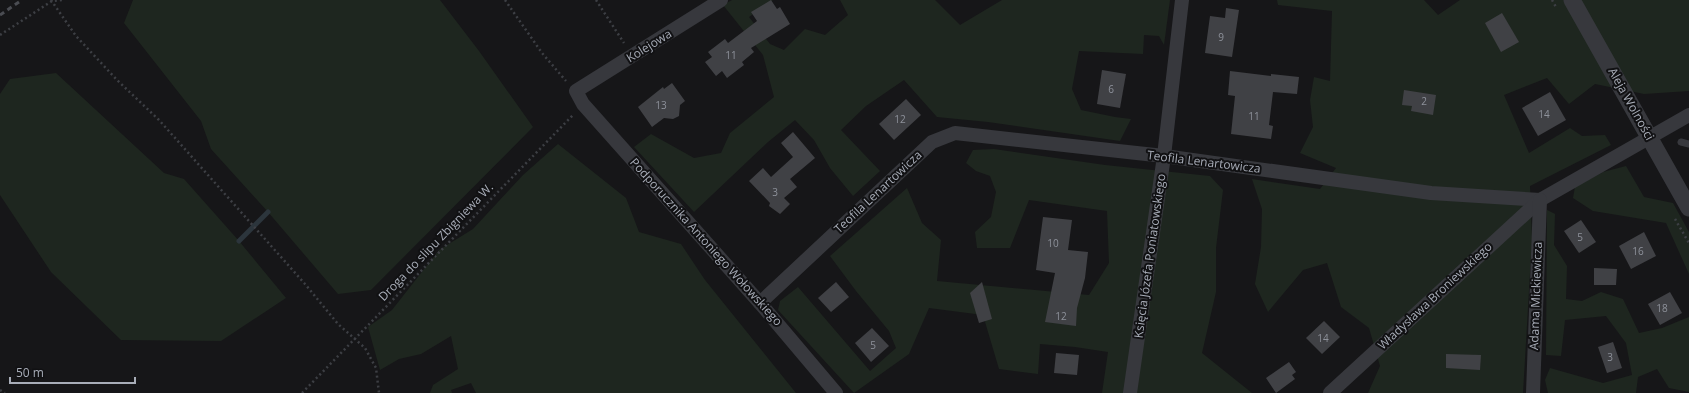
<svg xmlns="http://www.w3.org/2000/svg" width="1689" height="393" font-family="'Open Sans',sans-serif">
  <rect width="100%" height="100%" fill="#161618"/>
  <g fill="#1e261f">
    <path d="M133,0H440L479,51L533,127L371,290L338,294L268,212L211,149L201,121L124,23Z"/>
    <path d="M732,0H773L749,17L770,44L784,50L805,29L825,35L848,15L840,0H935L960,25L1002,0H1170L1164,45L1159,36L1144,35L1143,54L1079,51L1072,89L1081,110L1115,117L1131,119L1120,141L988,122L937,117L904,80L866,106L841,130L880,171L853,196L830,168L814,140L795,120L768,142L694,212L634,147L651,134L694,158L721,153L730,133L774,97L763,55L723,5Z"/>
    <path d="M1277,0H1424L1438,15L1460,0H1689V91L1644,94L1595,84L1569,104L1547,78L1504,95L1529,153L1570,128L1582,136L1605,135L1611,145L1530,186L1532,239L1523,393H1368L1380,366L1369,328L1341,307L1327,263L1303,270L1268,312L1255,284L1261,247L1262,209L1252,179L1320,189L1336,168L1300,153L1313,127L1310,100L1314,77L1330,81L1332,11L1278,5Z"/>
    <path d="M56,73L164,173L184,179L239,241L286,298L221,341L121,340L51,272L0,195V94L10,79Z"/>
    <path d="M558,144L626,198L639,232L681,244L705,280L796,393H476L471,383L451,390L452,393H430L433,385L458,369L451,336L421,354L399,359L380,370L368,327L392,310L439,250L473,229L523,175Z"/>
    <path d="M994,149L1105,165L1210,176L1223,190L1216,248V292L1202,353L1252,393H1102L1108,352L1075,347L1040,344L1038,374L999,369L983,315L929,308L909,354L854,393L778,310L780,301L798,287L870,371L896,348L889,331L856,291L830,256L907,188L922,223L941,240L937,281L1089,295L1109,263L1107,211L1029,200L1010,248H977L975,232L991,217L996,192L990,176L976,171L966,163L973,150Z"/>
    <path d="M1626,166L1644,197L1673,203L1689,232V274L1666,223L1593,211L1573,198L1575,187L1603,172Z"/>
    <path d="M1547,210L1555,214L1554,245L1567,266L1566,299L1582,301L1601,292L1623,299L1639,333L1662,328L1689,317V392L1669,388L1657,369L1638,377L1636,393H1548L1545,380L1550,368L1603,383L1632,375L1626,343L1606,316L1565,320L1561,356L1546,355Z"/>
  </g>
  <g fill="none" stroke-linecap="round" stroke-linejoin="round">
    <path stroke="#2c353c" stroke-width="5" d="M239,241L268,212"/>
  </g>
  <g fill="#404145">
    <path d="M771,0L777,9L780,7L790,24L751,48L754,52L742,62L744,65L727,78L722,71L716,76L705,62L712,57L708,52L725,39L728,43L757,21L751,12Z"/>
    <path d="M1226,8L1239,10L1232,57L1205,53L1210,16L1225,18Z"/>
    <path d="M1502,13L1519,42L1501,52L1485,23Z"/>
    <path d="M1102,70L1126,74L1120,108L1097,104Z"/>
    <path d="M1230,71L1271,76V74L1299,77L1297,94L1273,92L1269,125L1273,126L1271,139L1231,134L1235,96L1228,95Z"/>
    <path d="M672,83L685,101L680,105L679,116L673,119L664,118L652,127L638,107L663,87L664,89Z"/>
    <path d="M1404,90L1436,95L1433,115L1411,111L1412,106L1402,105Z"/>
    <path d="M1550,92L1566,120L1538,136L1522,108Z"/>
    <path d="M906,99L921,115L894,140L879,124Z"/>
    <path d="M793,132L815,158L790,179L797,187L784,198L790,204L780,214L769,206L770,203L749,181L763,168L771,177L793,157L781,143Z"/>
    <path d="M1043,217L1072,220L1068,250L1088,252L1085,278L1077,308L1076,326L1045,322L1055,273L1036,270Z"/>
    <path d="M1581,220L1596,242L1579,253L1564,231Z"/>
    <path d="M1644,232L1656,256L1631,269L1619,246Z"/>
    <path d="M1594,268L1617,269L1616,285H1594Z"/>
    <path d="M836,282L849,297L831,312L818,298Z"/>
    <path d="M982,282L992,319L979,323L970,293Z"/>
    <path d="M1670,292L1682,313L1660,325L1648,304Z"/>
    <path d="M1324,321L1340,337L1322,354L1306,338Z"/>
    <path d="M872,328L889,346L871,362L855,343Z"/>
    <path d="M1613,342L1622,368L1607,373L1598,347Z"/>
    <path d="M1056,353L1079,355L1077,375L1054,373Z"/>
    <path d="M1446,354L1481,355L1480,370L1446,368Z"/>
    <path d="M1289,362L1296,372L1292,375L1295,379L1276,393L1266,378Z"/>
  </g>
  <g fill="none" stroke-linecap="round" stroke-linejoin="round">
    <g stroke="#3d3f44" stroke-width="2.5" stroke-dasharray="2 3" stroke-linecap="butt">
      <path d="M51,0L76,36L117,80L159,120L305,284L338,324L365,348L376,368L379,393"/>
      <path d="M505,0L542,53L566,81"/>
      <path d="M596,0L624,43"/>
      <path d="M1552,0L1556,7"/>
      <path d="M0,35L52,1L62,0"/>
      <path d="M1675,219L1689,243"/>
      <path d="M0,390L5,393"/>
      <path d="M302,393L573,115"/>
    </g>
    <path stroke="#37383d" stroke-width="7" d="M1681,142L1689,144"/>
    <g stroke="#37383d" stroke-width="14">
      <path d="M721,0L576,91L583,104L760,303L836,393"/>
      <path d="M760,303L932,142L955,133L1164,156L1431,193L1540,200L1689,115"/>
      <path d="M1130,393L1164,156L1182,0"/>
      <path d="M1330,393L1540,200"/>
      <path d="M1533,393L1540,200"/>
    </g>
    <path stroke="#37383d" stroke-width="17" d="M1572,0L1689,208"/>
    <path stroke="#4a4c52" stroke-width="3" stroke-dasharray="5 4" stroke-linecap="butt" d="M0,15L22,0"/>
  </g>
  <g text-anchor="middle" stroke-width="4" stroke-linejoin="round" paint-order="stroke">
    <g font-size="10" fill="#8e929b">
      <text x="1221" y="41">9</text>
      <text x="731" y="59">11</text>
      <text x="1111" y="93">6</text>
      <text x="1424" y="105">2</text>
      <text x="661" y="109">13</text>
      <text x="1544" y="118">14</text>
      <text x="1254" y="120">11</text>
      <text x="900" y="123">12</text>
      <text x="775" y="196">3</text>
      <text x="1580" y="241">5</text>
      <text x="1053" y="247">10</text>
      <text x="1638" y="255">16</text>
      <text x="1662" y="312">18</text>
      <text x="1061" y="320">12</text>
      <text x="1323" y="342">14</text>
      <text x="873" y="349">5</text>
      <text x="1610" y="361">3</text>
    </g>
    <g font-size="12" fill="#a8adb8" stroke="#111113">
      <text transform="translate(649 46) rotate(-32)" y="4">Kolejowa</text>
      <text transform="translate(1631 104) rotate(61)" y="4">Aleja Wolności</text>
      <text transform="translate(1204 162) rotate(7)" y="4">Teofila Lenartowicza</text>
      <text transform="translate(878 192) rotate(-43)" y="4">Teofila Lenartowicza</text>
      <text transform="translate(436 242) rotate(-46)" y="4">Droga do slipu Zbigniewa W.</text>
      <text transform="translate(706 242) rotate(48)" y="4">Podporucznika Antoniego Wołowskiego</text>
      <text transform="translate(1150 256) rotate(-82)" y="4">Księcia Józefa Poniatowskiego</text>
      <text transform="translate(1435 296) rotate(-43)" y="4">Władysława Broniewskiego</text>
      <text transform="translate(1536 296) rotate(-88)" y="4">Adama Mickiewicza</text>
    </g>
  </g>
  <path d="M10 377v6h125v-6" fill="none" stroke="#a8adb8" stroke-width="2"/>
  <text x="16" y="377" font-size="12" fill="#a8adb8" stroke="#111113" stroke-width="3" paint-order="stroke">50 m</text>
</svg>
